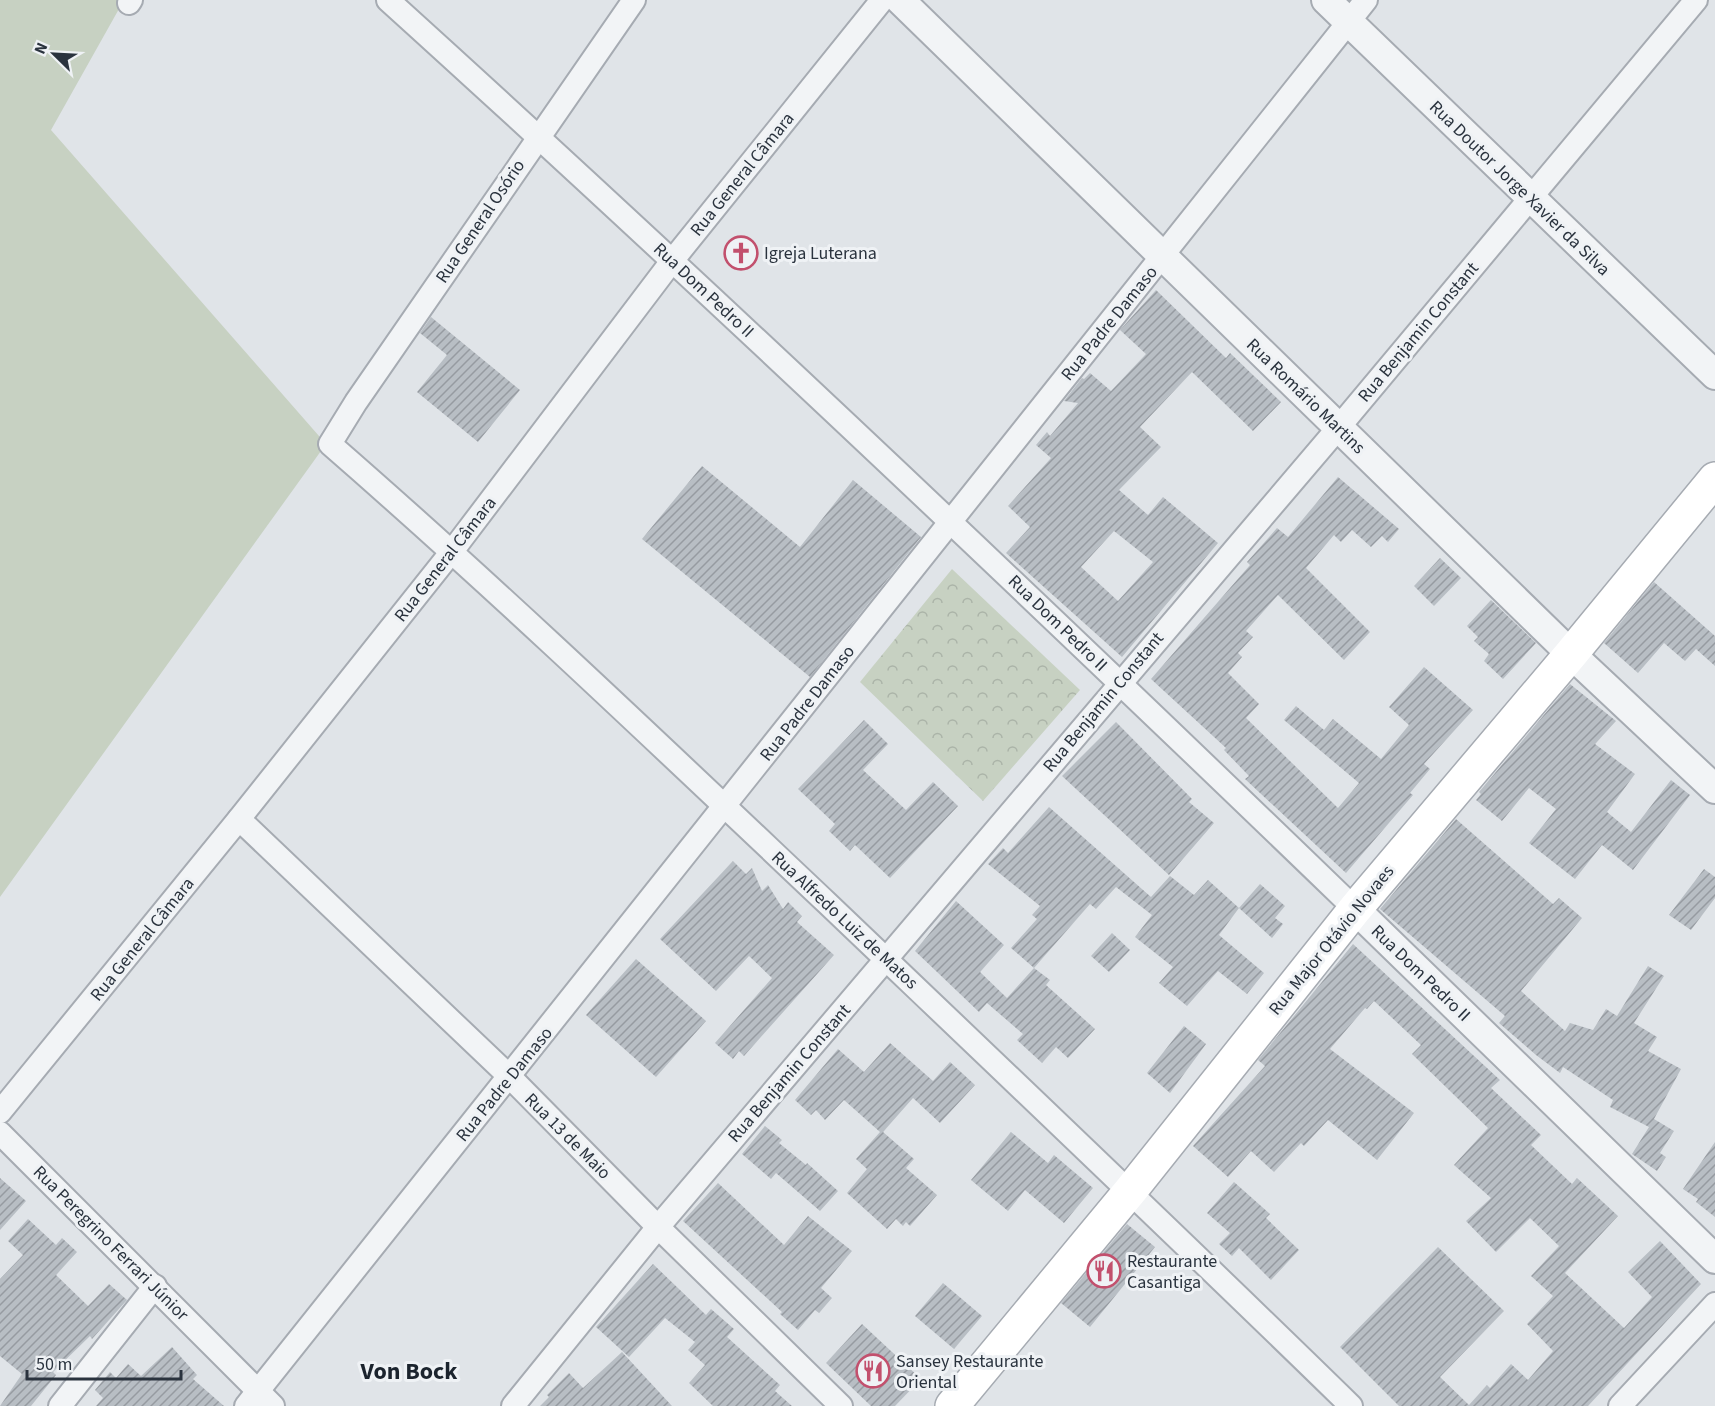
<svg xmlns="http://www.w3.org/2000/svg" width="1715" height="1406" font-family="'Source Sans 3',sans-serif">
  <defs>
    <pattern id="forest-crowns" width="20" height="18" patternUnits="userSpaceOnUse" patternTransform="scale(1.5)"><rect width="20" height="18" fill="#c7d1c2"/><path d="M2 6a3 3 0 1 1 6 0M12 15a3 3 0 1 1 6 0" fill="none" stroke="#abb4a8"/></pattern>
    <pattern id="building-hatch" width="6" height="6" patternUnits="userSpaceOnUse" patternTransform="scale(1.5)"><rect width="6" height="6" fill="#b8bec4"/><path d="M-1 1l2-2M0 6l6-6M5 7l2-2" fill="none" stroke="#969ba1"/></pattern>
  </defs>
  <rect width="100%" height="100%" fill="#e0e4e8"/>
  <path fill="#c7d1c2" d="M0,0H124L51,130L326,444L0,897Z"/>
  <path fill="url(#forest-crowns)" d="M952,569L1080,690L983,801L860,682Z"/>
  <g fill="url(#building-hatch)" fill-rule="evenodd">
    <path d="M1156,290L1226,358L1230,353L1281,402L1253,431L1192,372L1140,427L1161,447L1119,490L1148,515L1163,497L1218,543L1122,657L1006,553L1030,527L1008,506L1051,458L1036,445L1047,432L1050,436L1078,403L1064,401L1082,378L1084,379L1090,373L1111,391L1146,354L1120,330ZM1114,531L1153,562L1118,601L1081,567Z"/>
    <path d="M431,317L520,390L478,442L417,392L447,355L420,333Z"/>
    <path d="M702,466L800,547L853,480L921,537L810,677L642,539Z"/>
    <path d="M1338,477L1399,529L1388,542L1382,536L1371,547L1352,530L1341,542L1334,535L1306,568L1370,632L1344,660L1278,595L1246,631L1253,637L1238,653L1242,657L1228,673L1259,704L1246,718L1338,808L1359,783L1284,720L1296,706L1324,730L1333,719L1381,759L1409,725L1389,707L1424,667L1473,710L1424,764L1430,769L1410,793L1413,795L1346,873L1245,779L1249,776L1224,750L1226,748L1151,679L1250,565L1247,562L1277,528L1288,537Z"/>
    <path d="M1440,558L1461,578L1434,606L1414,586Z"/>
    <path d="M1654,582L1715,636V666L1696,649L1685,661L1664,643L1638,673L1604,643Z"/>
    <path d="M1491,600L1536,643L1503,679L1484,661L1489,654L1474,641L1478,637L1467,626Z"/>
    <path d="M1570,684L1616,721L1595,744L1635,774L1607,812L1631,832L1671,780L1690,795L1633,870L1602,845L1575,879L1529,843L1556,809L1529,788L1502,821L1476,800L1481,794L1479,792Z"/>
    <path d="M864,720L888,744L863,770L906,810L933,782L958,806L890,878L855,845L850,851L829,831L835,824L798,789Z"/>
    <path d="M1116,722L1192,799L1189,802L1214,823L1169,875L1062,776Z"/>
    <path d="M1049,807L1151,897L1170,876L1194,895L1208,880L1239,908L1219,935L1264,973L1247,994L1218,971L1187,1006L1159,983L1173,967L1135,937L1152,915L1116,887L1096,909L1090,904L1034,968L1011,948L1037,919L1032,915L1040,906L988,864L1003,848L1008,853Z"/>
    <path d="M1456,819L1553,904L1559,898L1582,918L1521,991L1565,1031L1570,1023L1593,1030L1606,1009L1617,1016L1648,966L1664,976L1634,1023L1657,1037L1648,1051L1681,1069L1654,1119L1674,1131L1660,1153L1666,1157L1657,1171L1632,1154L1649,1127L1610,1107L1613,1100L1563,1067L1560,1073L1536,1055L1499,1023L1505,1016L1380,909Z"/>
    <path d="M733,861L746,874L752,868L762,891L768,885L783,909L788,902L802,916L797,922L834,955L744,1056L739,1051L733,1059L715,1043L772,978L749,956L716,991L660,939Z"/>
    <path d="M1704,869L1715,877V898L1691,930L1669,915Z"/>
    <path d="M1260,884L1285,906L1275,918L1283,924L1272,938L1239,908Z"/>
    <path d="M956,901L1004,945L980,972L1007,998L1034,968L1050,980L1046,985L1095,1029L1068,1058L1056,1047L1042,1063L1017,1040L1023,1034L987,1003L979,1012L915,951Z"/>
    <path d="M1112,933L1130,950L1109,972L1091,956Z"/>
    <path d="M1353,944L1500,1080L1491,1088L1541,1135L1531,1145L1572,1184L1577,1178L1618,1216L1565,1273L1624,1328L1652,1297L1628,1272L1660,1241L1701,1284L1588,1406H1399L1340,1347L1438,1247L1504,1311L1440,1377L1469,1405L1487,1385L1490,1388L1511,1364L1528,1380L1553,1351L1527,1324L1553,1296L1531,1276L1559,1246L1530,1218L1496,1252L1466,1221L1491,1198L1454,1165L1488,1128L1412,1054L1421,1045L1374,1001L1367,1009L1365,1008L1330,1049L1414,1113L1377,1160L1328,1120L1304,1146L1301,1143L1274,1172L1251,1151L1228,1177L1193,1146L1265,1066L1258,1060Z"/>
    <path d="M636,959L706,1021L656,1077L586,1015Z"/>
    <path d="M1184,1026L1206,1044L1170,1093L1147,1073Z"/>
    <path d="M890,1043L933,1081L950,1062L975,1085L940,1123L913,1098L883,1132L914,1159L906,1168L937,1195L910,1226L906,1222L903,1226L896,1219L887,1229L847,1193L867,1169L856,1159L880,1132L844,1100L825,1120L816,1110L811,1115L795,1100L838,1049L864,1072Z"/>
    <path d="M765,1126L782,1140L779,1143L806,1165L807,1163L838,1191L820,1211L776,1173L771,1179L742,1154Z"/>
    <path d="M1011,1132L1048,1163L1054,1155L1093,1188L1064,1223L1025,1190L1008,1211L971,1180Z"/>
    <path d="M1715,1142V1217L1696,1202L1698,1199L1683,1189Z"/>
    <path d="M0,1178L26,1201L0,1230Z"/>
    <path d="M1234,1182L1270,1214L1266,1218L1299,1250L1271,1280L1239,1248L1232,1256L1219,1244L1230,1233L1207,1213Z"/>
    <path d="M718,1183L784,1245L808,1216L852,1251L821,1288L832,1298L819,1313L815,1310L798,1330L780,1314L782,1312L683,1221Z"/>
    <path d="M28,1219L56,1245L62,1238L77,1252L56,1275L88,1306L109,1284L127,1300L92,1339L90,1336L53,1372L56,1375L31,1406H0L22,1374L0,1356V1279L23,1255L8,1241Z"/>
    <path d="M1127,1224L1155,1247L1090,1327L1061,1303Z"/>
    <path d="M653,1264L706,1315L711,1309L734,1329L727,1337L780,1385L775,1391L792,1406H713L689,1383L705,1365L688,1350L695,1342L665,1318L629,1357L596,1327Z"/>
    <path d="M943,1283L982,1316L954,1349L915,1316Z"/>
    <path d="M862,1324L921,1379L895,1406H871L826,1363Z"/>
    <path d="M172,1347L197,1375L193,1379L224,1406H96L103,1398L95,1390L110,1372L116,1378L128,1364L141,1376Z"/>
    <path d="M622,1352L672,1406H540L549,1397L547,1395L569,1373L583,1388Z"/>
  </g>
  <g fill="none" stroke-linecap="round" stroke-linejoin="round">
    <g stroke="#a6abb2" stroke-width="26">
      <g id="minor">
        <path d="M388,0C716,297 1037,602 1355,909"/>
        <path d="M634,0L356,402L330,444C500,592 663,748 827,903C1002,1070 1178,1237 1351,1406"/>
        <path d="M129,3L131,0"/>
        <path d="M239,819L510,1077L658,1227L841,1406"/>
        <path d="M0,1112L239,819L453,550L672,261L882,0"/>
        <path d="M0,1133L273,1406"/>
        <path d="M60,1406L155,1286"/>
        <path d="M246,1406L1366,0"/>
        <path d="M513,1406L658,1227L1339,427L1696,0"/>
        <path d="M1620,1406L1715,1304"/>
      </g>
    </g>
    <g stroke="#a6abb2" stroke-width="32">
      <g id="tertiary">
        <path d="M900,0L1571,654L1715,789"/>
        <path d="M1326,0L1715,375"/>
        <path d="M1355,909L1715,1259"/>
      </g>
    </g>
    <g stroke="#a6abb2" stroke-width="36">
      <path id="secondary" d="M952,1406L1131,1190L1355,909L1571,654L1715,479"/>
    </g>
    <use href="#minor" stroke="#f2f4f6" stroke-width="22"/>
    <use href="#tertiary" stroke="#f2f4f6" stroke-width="28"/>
    <use href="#secondary" stroke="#fff" stroke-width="33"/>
  </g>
  <defs>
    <g id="church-ring" transform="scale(1.725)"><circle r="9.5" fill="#eff2f5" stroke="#c2506d" stroke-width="1.5"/><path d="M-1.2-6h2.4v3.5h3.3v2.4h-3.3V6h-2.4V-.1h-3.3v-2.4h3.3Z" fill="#c2506d"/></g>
    <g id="restaurant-ring" transform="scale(1.725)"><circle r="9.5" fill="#eff2f5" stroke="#c2506d" stroke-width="1.5"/><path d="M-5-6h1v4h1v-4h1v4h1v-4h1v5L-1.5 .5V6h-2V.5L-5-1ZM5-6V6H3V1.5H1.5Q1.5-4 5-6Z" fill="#c2506d"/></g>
  </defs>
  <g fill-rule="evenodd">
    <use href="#church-ring" x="741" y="253"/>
    <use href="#restaurant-ring" x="1104" y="1271"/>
    <use href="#restaurant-ring" x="873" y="1371"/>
  </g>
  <g text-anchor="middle" stroke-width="6" stroke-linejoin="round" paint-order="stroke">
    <g font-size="18" fill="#2a333e" stroke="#eff2f5">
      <text transform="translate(742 174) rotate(-51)" y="6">Rua General Câmara</text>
      <text transform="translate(1520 188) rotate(44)" y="6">Rua Doutor Jorge Xavier da Silva</text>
      <text transform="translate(480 221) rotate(-56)" y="6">Rua General Osório</text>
      <text transform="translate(704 290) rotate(43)" y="6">Rua Dom Pedro II</text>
      <text transform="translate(1109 323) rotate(-51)" y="6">Rua Padre Damaso</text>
      <text transform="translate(1418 332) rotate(-50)" y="6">Rua Benjamin Constant</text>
      <text transform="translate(1306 396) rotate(44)" y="6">Rua Romário Martins</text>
      <text transform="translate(445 559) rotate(-52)" y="6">Rua General Câmara</text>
      <text transform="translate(1058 623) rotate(44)" y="6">Rua Dom Pedro II</text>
      <text transform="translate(1103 702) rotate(-50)" y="6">Rua Benjamin Constant</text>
      <text transform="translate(807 703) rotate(-52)" y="6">Rua Padre Damaso</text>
      <text transform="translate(845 920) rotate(43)" y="6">Rua Alfredo Luiz de Matos</text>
      <text transform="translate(142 939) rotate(-51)" y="6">Rua General Câmara</text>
      <text transform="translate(1331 940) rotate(-51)" y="6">Rua Major Otávio Novaes</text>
      <text transform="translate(1421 973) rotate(44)" y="6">Rua Dom Pedro II</text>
      <text transform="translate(789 1073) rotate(-49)" y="6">Rua Benjamin Constant</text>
      <text transform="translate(504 1084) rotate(-51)" y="6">Rua Padre Damaso</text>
      <text transform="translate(568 1136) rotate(45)" y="6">Rua 13 de Maio</text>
      <text transform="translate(111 1243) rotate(45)" y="6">Rua Peregrino Ferrari Júnior</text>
    </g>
    <g font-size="18" fill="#2a333e" stroke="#eff2f5" text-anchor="start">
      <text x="764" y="259">Igreja Luterana</text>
      <text x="1127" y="1267">Restaurante<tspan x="1127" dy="21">Casantiga</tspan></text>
      <text x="896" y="1367">Sansey Restaurante<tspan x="896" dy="21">Oriental</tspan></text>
    </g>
    <g font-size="24" font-weight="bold" fill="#1c242e" stroke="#eff2f5">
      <text x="409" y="1379">Von Bock</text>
    </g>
  </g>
  <g transform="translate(54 54) rotate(294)" stroke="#eff2f5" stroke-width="4.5" paint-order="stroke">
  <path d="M0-4.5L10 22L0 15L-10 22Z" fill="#2a333e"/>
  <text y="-9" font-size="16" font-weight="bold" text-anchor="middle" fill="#2a333e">N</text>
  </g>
  <path d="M27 1370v9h154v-9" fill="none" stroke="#2a333e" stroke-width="3"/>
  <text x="36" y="1370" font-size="18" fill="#2a333e" stroke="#eff2f5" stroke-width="4.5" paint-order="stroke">50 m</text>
</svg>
